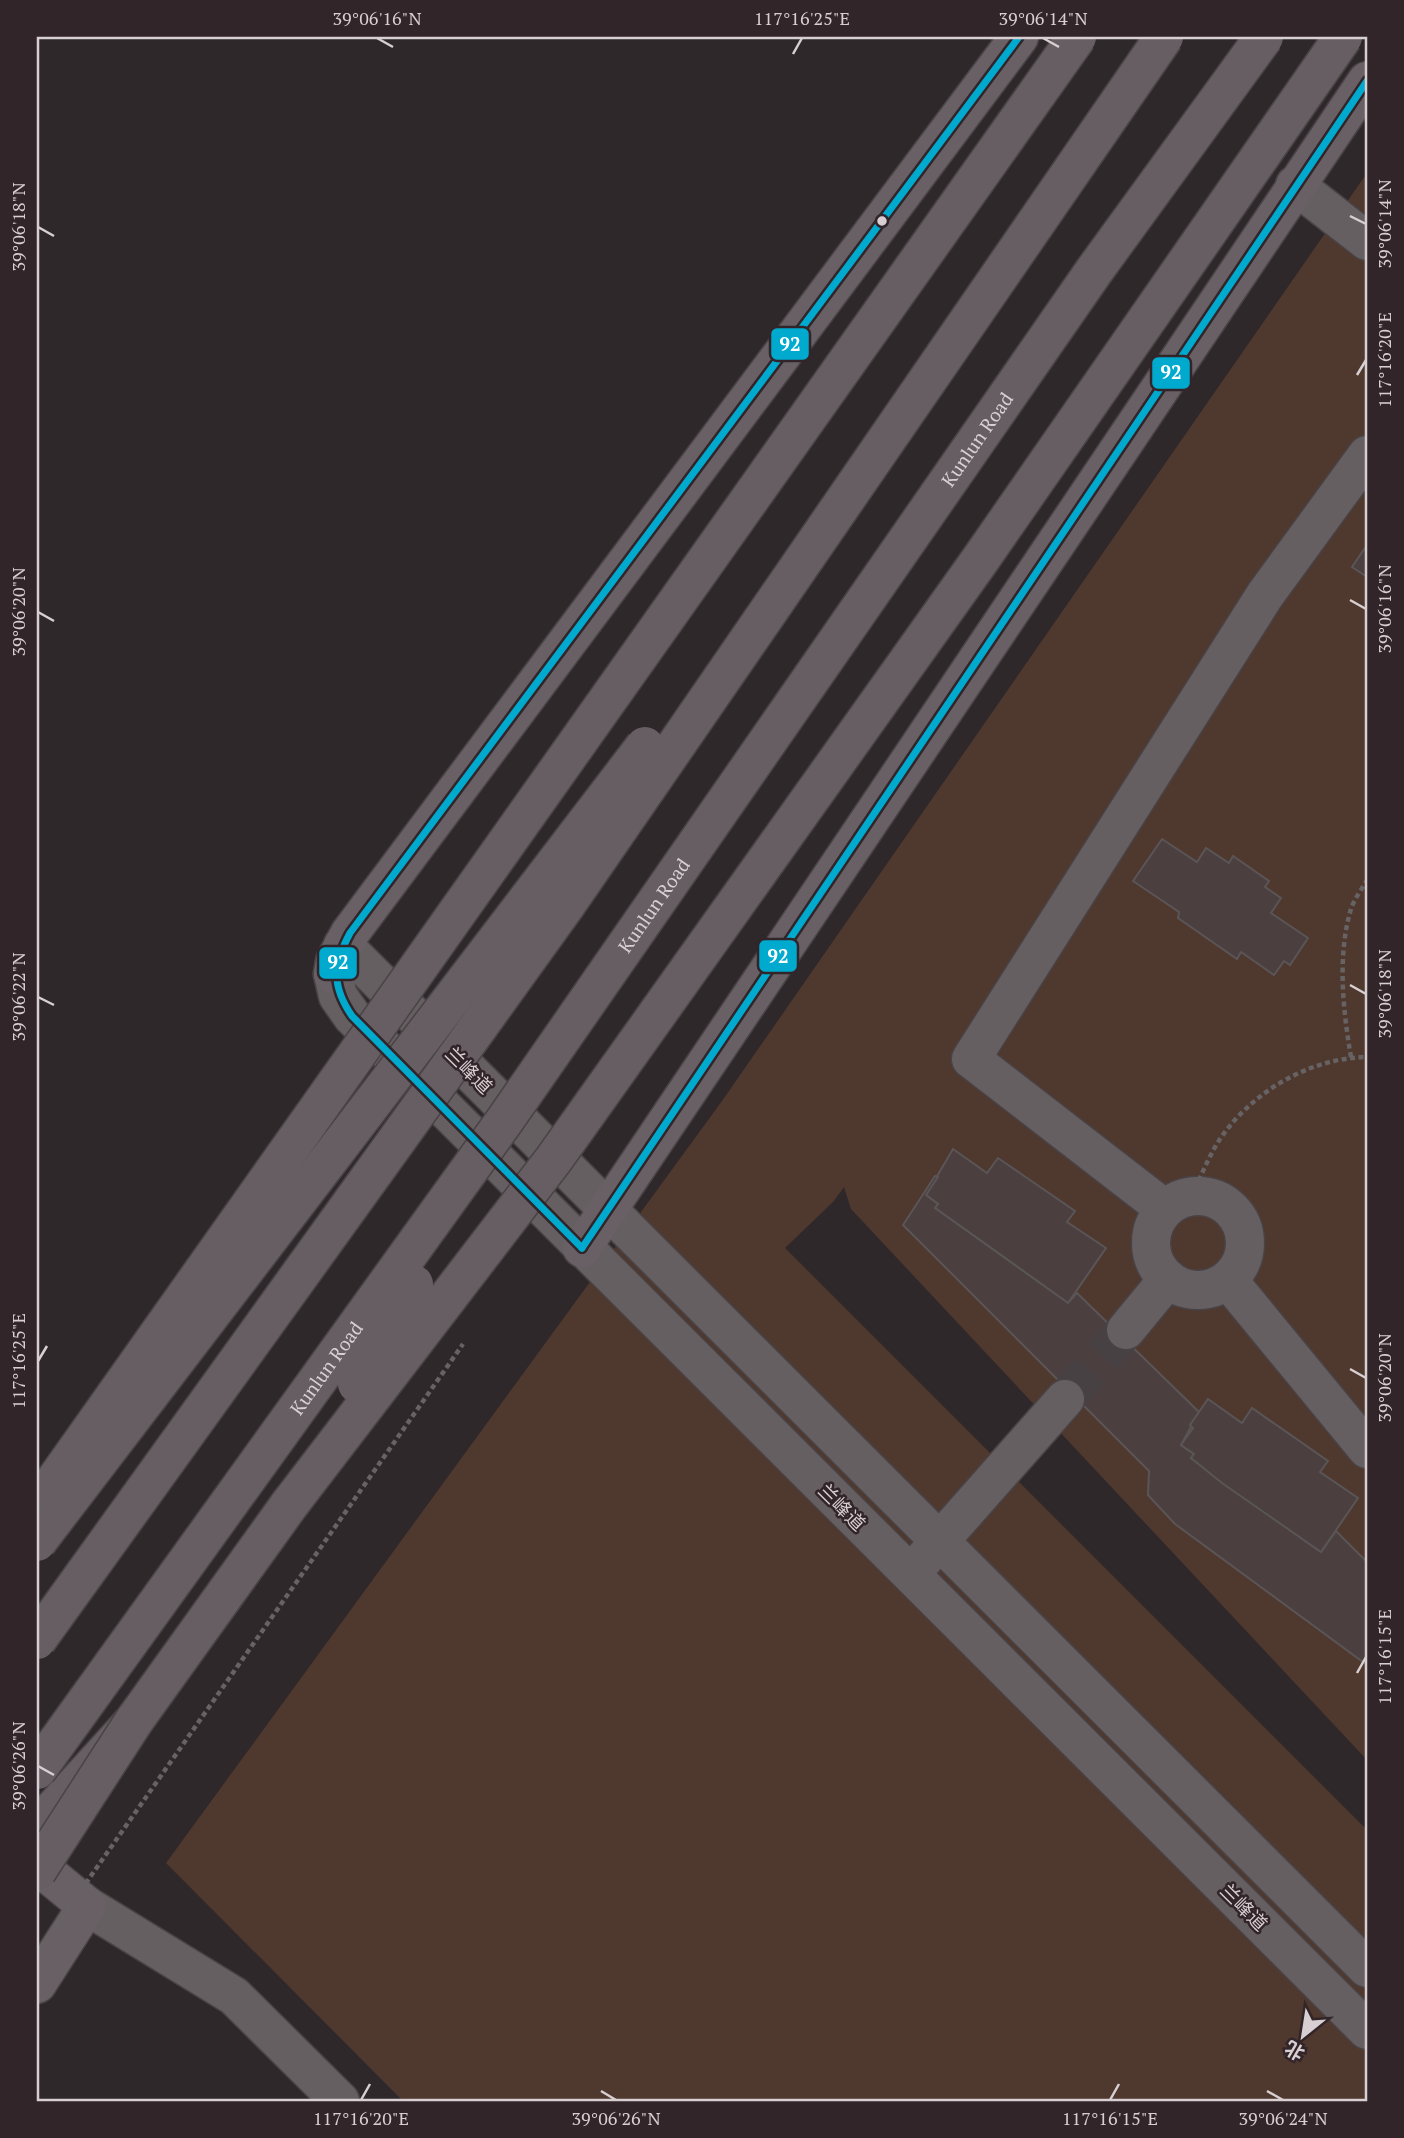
<svg xmlns="http://www.w3.org/2000/svg" width="1404" height="2138" font-family="'PT Serif','Noto Sans SC',serif">
  <rect width="100%" height="100%" fill="#2f282b"/>
  <path fill="#4f382d" d="M1367,173V1760L851,1209L844,1187L833,1202L785,1248L1367,1830V2101H403L166,1863L722,1101Z"/>
  <g fill="#4b3f40" stroke="#5a5556" stroke-width="2">
    <path d="M1367,545V577L1352,567Z"/>
    <path d="M1162,839L1197,862L1206,848L1229,863L1233,856L1269,881L1265,887L1281,898L1271,913L1308,938L1290,965L1284,961L1274,975L1241,952L1237,959L1178,918L1179,912L1133,881Z"/>
    <path d="M953,1149L987,1173L998,1158L1075,1211L1067,1222L1106,1248L1068,1303L935,1208L938,1204L926,1195Z"/>
    <path d="M935,1176L938,1177L926,1195L938,1204L935,1208L1068,1303L1077,1293L1199,1412L1181,1445L1194,1454L1191,1458L1321,1552L1336,1531L1367,1562V1665L1175,1524L1148,1495L1149,1471L903,1225Z"/>
    <path d="M1208,1399L1242,1423L1252,1408L1328,1461L1320,1472L1358,1498L1321,1552L1222,1483L1191,1458L1194,1454L1181,1445L1193,1428L1190,1425Z"/>
  </g>
  <g fill="none" stroke-linecap="round" stroke-linejoin="round">
    <path stroke="#484144" stroke-width="38" stroke-dasharray="38 19" stroke-linecap="butt" d="M1065,1399L1126,1330"/>
    <g stroke="#494346" stroke-width="41">
      <g id="minor">
        <path d="M1295,185L1367,241"/>
        <path d="M343,945L1367,1968"/>
        <path d="M333,974L338,996L352,1016L1367,2030"/>
        <circle cx="1198" cy="1243" r="47"/>
        <path d="M1165,1209L971,1059L1265,595L1367,455"/>
        <path d="M1228,1280L1367,1449"/>
        <path d="M1126,1330L1168,1279"/>
        <path d="M923,1560L1065,1399"/>
        <path d="M87,1906L234,1996L340,2101"/>
      </g>
    </g>
    <g stroke="#494346" stroke-width="41">
      <g id="major">
        <path d="M333,974L335,961L350,933L1019,37"/>
        <path d="M582,1248L1367,81"/>
        <path d="M37,1865L87,1906L37,1984"/>
      </g>
    </g>
    <g stroke="#494346" stroke-width="41">
      <path id="highway" d="M37,1827L134,1721L289,1505"/>
    </g>
    <g stroke="#676264" stroke-width="4.5" stroke-dasharray="5 3.5" stroke-linecap="butt">
      <path d="M1351,1057C1343,1011 1337,955 1351,909C1354,899 1362,889 1367,880"/>
      <path d="M1195,1188C1203,1172 1210,1154 1220,1139C1252,1092 1309,1058 1367,1057"/>
    </g>
    <use href="#minor" stroke="#655f62" stroke-width="38"/>
    <use href="#major" stroke="#696066" stroke-width="38"/>
    <use href="#highway" stroke="#665e62" stroke-width="38"/>
    <g stroke="#494346" stroke-width="41" stroke-linecap="butt">
      <g id="highway-bridge">
        <path d="M357,1384L414,1284"/>
        <path d="M289,1505L554,1159L980,560L1343,37"/>
        <path d="M37,1506L1077,37"/>
        <path d="M37,1542L645,746"/>
        <path d="M37,1640L566,905L1164,37"/>
        <path id="s1" d="M37,1770L505,1120L1094,271L1264,37"/>
        <path d="M37,1871L134,1721"/>
      </g>
    </g>
    <path stroke="#676264" stroke-width="4.5" stroke-dasharray="5 3.5" stroke-linecap="butt" d="M37,1953L463,1344"/>
    <use href="#highway-bridge" stroke="#665e62" stroke-width="38"/>
    <g stroke="#32252a" stroke-width="12">
      <g id="bus-1">
        <path d="M582,1248L352,1016C331,985 333,965 350,933L1019,37"/>
        <path d="M582,1248L1367,81"/>
      </g>
    </g>
    <use href="#bus-1" stroke="#00a9ce" stroke-width="7"/>
  </g>
  <path fill="none" stroke="#d8cfd2" stroke-width="2.5" d="M377,38L393,47M1043,38L1059,47M793,54L802,38M1350,216L1366,224M38,227L54,236M1357,375L1366,360M1350,600L1366,609M38,612L54,621M1350,985L1366,994M38,997L54,1005M38,1361L47,1346M1350,1369L1366,1378M1357,1673L1366,1657M38,1766L54,1775M601,2091L616,2100M1267,2091L1283,2100M361,2100L370,2084M1110,2100L1119,2084"/>
  <circle fill="#d8cfd2" stroke="#32252a" stroke-width="2.5" cx="882" cy="221" r="6"/>
  <g text-anchor="middle" stroke-width="5" stroke-linejoin="round" paint-order="stroke">
    <g font-size="19" fill="#d8cfd2" stroke="#32252a">
      <text dy="7" stroke="none"><textPath href="#s1" startOffset="1629">Kunlun Road</textPath></text>
      <text dy="7" stroke="none"><textPath href="#s1" startOffset="1062">Kunlun Road</textPath></text>
      <text transform="translate(469 1070) rotate(45)" y="7">兰峰道</text>
      <text dy="7" stroke="none"><textPath href="#s1" startOffset="495">Kunlun Road</textPath></text>
      <text transform="translate(842 1507) rotate(45)" y="7">兰峰道</text>
      <text transform="translate(1244 1907) rotate(45)" y="7">兰峰道</text>
    </g>
  </g>
  <g stroke="#32252a" stroke-width="2.5">
    <rect x="770" y="327" width="40" height="34" rx="7" fill="#00a9ce"/>
    <rect x="1151" y="356" width="40" height="34" rx="7" fill="#00a9ce"/>
    <rect x="758" y="939" width="40" height="34" rx="7" fill="#00a9ce"/>
    <rect x="318" y="946" width="40" height="34" rx="7" fill="#00a9ce"/>
  </g>
  <g font-size="19" text-anchor="middle" font-weight="bold" fill="#fff">
    <text x="790" y="351">92</text>
    <text x="1171" y="379">92</text>
    <text x="778" y="963">92</text>
    <text x="338" y="969">92</text>
  </g>
  <rect width="1404" height="2138" fill="none" stroke="#32252a" stroke-width="77"/>
  <g transform="translate(1303 2036) rotate(210)" stroke="#32252a" stroke-width="5" paint-order="stroke">
  <path d="M0-5L12 26L0 18L-12 26Z" fill="#d8cfd2"/>
  <text y="-10" font-size="19" font-weight="bold" text-anchor="middle" fill="#d8cfd2">北</text>
  </g>
  <rect x="38" y="38" width="1328" height="2062" fill="none" stroke="#d8cfd2" stroke-width="2.5"/>
  <g font-size="18" text-anchor="middle" fill="#d8cfd2">
    <text x="377" y="25">39°06'16"N</text>
    <text x="802" y="25">117°16'25"E</text>
    <text x="1043" y="25">39°06'14"N</text>
    <text transform="translate(1385 224) rotate(-90)" y="6">39°06'14"N</text>
    <text transform="translate(19 227) rotate(-90)" y="6">39°06'18"N</text>
    <text transform="translate(1385 360) rotate(-90)" y="6">117°16'20"E</text>
    <text transform="translate(1385 609) rotate(-90)" y="6">39°06'16"N</text>
    <text transform="translate(19 612) rotate(-90)" y="6">39°06'20"N</text>
    <text transform="translate(1385 994) rotate(-90)" y="6">39°06'18"N</text>
    <text transform="translate(19 997) rotate(-90)" y="6">39°06'22"N</text>
    <text transform="translate(19 1361) rotate(-90)" y="6">117°16'25"E</text>
    <text transform="translate(1385 1378) rotate(-90)" y="6">39°06'20"N</text>
    <text transform="translate(1385 1657) rotate(-90)" y="6">117°16'15"E</text>
    <text transform="translate(19 1766) rotate(-90)" y="6">39°06'26"N</text>
    <text x="361" y="2125">117°16'20"E</text>
    <text x="616" y="2125">39°06'26"N</text>
    <text x="1110" y="2125">117°16'15"E</text>
    <text x="1283" y="2125">39°06'24"N</text>
  </g>
</svg>
